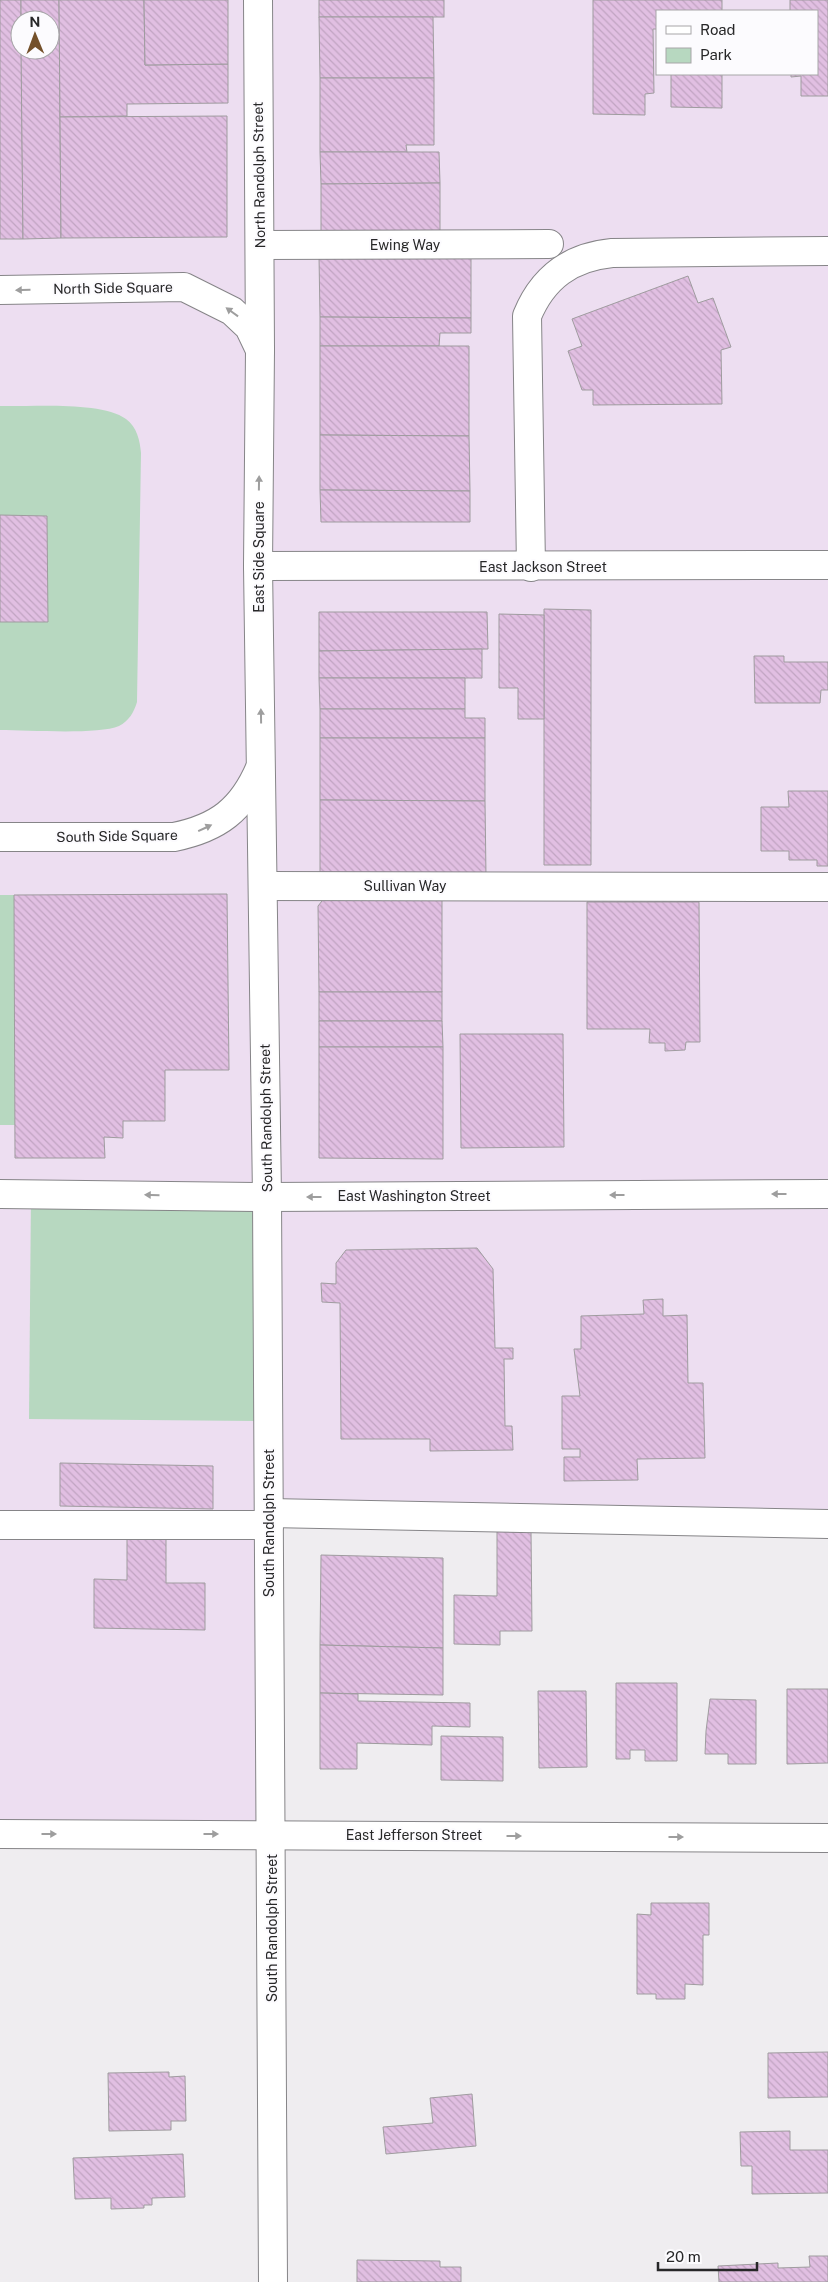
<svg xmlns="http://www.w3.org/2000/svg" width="828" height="2282" font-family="'Public Sans',sans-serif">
  <defs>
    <pattern id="building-back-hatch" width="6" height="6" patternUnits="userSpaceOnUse" patternTransform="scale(1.25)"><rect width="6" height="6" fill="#e1bfe2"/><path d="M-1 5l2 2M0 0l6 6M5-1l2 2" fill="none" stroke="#c1a4c2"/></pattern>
  </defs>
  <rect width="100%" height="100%" fill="#efedf0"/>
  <path fill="#eddef1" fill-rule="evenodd" d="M0,0H828V1524L270,1513L272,1834H0ZM657,11H817V74H657ZM20,20H50V50H20Z"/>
  <g fill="#b7d8c0">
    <path d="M0,406C32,407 101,401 126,419C137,427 140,441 141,453L137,702C134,712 129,721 119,726C98,735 27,730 0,730Z"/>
    <path d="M0,895H14L15,1125H0Z"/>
    <path d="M31,1194L267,1197L269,1421L29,1419Z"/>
  </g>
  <g fill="url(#building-back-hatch)" stroke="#9f9c9f">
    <path d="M0,0H21L23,239H0Z"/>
    <path d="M21,0H59L61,238L23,239L21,50H50V20H21Z"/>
    <path d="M59,0H144L145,65L228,64V103L127,104V116L60,117Z"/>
    <path d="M144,0H228V64L145,65Z"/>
    <rect x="319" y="0" width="125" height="17"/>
    <path d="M593,0H722V11H657V29H653L654,93L645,94V115L593,114Z"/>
    <path d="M790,0H828V96H801V76L791,77V74H817V11H790Z"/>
    <path d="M319,17H433L434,78H320Z"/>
    <path d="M671,74H722V108L671,107Z"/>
    <path d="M320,78H434V145H406L407,152H320Z"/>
    <path d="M227,116V237L61,238L60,117Z"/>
    <path d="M320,152H439L440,183L321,184Z"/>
    <path d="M440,183V235L321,236V184Z"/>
    <path d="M319,256H471V318L320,317Z"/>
    <path d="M688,276L698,303L713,298L731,347L721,350L722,404L593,405V390H582L568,351L582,346L572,319Z"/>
    <path d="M320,317L471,318V333H440L439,346H320Z"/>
    <path d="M320,346H469V436L320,435Z"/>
    <path d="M320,435L469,436L470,491L320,490Z"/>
    <path d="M320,490L470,491V522H321Z"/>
    <path d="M0,515L47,516L48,622H0Z"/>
    <path d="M544,609L591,610V865H544Z"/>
    <path d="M319,612H487L488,649L319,651Z"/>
    <path d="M499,614L544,615V719H518V688H499Z"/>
    <path d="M482,649V678H319V651Z"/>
    <path d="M754,656H784V662H828V690H821L820,703H755Z"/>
    <path d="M319,678H465V709H320Z"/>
    <path d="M320,709H465V718H485V738H320Z"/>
    <path d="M320,738H485V801L320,800Z"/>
    <path d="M788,791H828V866H817V860H789V851H761V807H789Z"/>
    <path d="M320,800L485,801L486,876H320Z"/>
    <path d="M227,894L229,1070H165V1121H123V1138L104,1137L105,1158H15L14,895Z"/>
    <path d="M442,894V992H319L318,906L326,896Z"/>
    <path d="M587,902H699L700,1042H686L685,1050L665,1051V1043H649L650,1029H587Z"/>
    <rect x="319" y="992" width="123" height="29"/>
    <path d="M319,1021H442L443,1047H319Z"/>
    <path d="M460,1034H563L564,1147L461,1148Z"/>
    <path d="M319,1047H443V1159L319,1158Z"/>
    <path d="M477,1248L493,1269L495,1348H513V1359H504L505,1426H512L513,1450L430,1451V1439H341L340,1303L322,1302L321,1283L336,1284V1263L346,1250Z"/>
    <path d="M663,1299V1316L687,1315L688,1383H703L705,1458L637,1459L638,1480L564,1481V1457H580V1449H562V1396H580L574,1349H581V1316L644,1314L643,1300Z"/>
    <path d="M60,1463L213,1466V1509L60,1506Z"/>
    <path d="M497,1530H531L532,1631H500V1645L454,1644V1595L497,1596Z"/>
    <path d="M127,1536L166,1537V1583H205V1630L94,1628V1579L127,1580Z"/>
    <path d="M321,1555L443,1558V1648L320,1645Z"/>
    <path d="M320,1645L443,1648V1695L320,1693Z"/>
    <path d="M616,1683H677V1761H645V1750H630V1759H616Z"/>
    <path d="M787,1689H828V1763L787,1764Z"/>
    <path d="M538,1691H586L587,1767L539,1768Z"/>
    <path d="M320,1693L358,1694V1701L470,1703V1727L432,1726V1745L357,1743V1769H320Z"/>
    <path d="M710,1699L756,1700V1764H728V1754H705L706,1731Z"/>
    <path d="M441,1736L503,1737V1781L441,1780Z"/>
    <path d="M651,1903H709V1935H703V1985L685,1984V1999H656V1994H637V1914L651,1915Z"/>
    <path d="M828,2052V2097L768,2098V2053Z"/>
    <path d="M169,2072V2077L185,2076L186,2121H171V2130L109,2131L108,2073Z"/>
    <path d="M472,2094L476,2146L386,2154L383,2127L433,2123L430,2098Z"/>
    <path d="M790,2131V2150H828V2193L752,2194V2166H741L740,2132Z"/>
    <path d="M183,2154L185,2197L152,2198V2205H144V2208L111,2209V2198L75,2199L73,2158Z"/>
    <path d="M809,2256H828V2282H719L718,2266L778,2263V2268L810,2267Z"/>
    <path d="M357,2260L440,2261V2267H461V2282H357Z"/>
  </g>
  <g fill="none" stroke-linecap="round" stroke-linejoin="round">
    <g stroke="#868588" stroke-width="30">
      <g id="minor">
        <path d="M258,0L260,350L258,566L267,1197L273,2282"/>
        <path d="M260,245L549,244"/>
        <path d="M0,290L184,287L232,311L249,327L260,350"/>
        <path d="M258,566L828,565"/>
        <path d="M531,567L527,316C543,277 571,257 612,253L828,251"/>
        <path d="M0,837H174C218,828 242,810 260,768"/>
        <path d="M263,886L828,887"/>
        <path d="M0,1194L267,1197L828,1194"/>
        <path d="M269,1513L828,1524"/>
        <path d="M0,1525H269"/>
        <path d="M0,1834L828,1838"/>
      </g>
    </g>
    <use href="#minor" stroke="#fff" stroke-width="28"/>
  </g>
  <defs><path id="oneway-solid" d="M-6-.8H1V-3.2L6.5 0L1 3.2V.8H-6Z" transform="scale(1.25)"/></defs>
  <g fill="#9e9e9e">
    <use href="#oneway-solid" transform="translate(23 290) rotate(179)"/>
    <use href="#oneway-solid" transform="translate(232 312) rotate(-144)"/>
    <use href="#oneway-solid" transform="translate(259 483) rotate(-89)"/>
    <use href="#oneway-solid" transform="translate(261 716) rotate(-91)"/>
    <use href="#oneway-solid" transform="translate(205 828) rotate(-25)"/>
    <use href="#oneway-solid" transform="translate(779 1194) rotate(180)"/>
    <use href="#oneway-solid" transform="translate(152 1195) rotate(-179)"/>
    <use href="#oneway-solid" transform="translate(617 1195) rotate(180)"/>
    <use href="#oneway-solid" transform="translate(314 1197) rotate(180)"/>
    <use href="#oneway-solid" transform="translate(49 1834)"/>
    <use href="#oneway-solid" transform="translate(211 1834)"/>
    <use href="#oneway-solid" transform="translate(514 1836)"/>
    <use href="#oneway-solid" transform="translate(676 1837)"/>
  </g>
  <g text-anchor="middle" stroke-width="4" stroke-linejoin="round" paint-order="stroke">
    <g font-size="14" fill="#272728" stroke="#fcfbfe">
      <text transform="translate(259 175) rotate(-91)" y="5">North Randolph Street</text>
      <text x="405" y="250">Ewing Way</text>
      <text transform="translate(113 288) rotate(-1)" y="5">North Side Square</text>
      <text transform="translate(259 557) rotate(-90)" y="5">East Side Square</text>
      <text x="543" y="572">East Jackson Street</text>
      <text transform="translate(117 836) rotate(-1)" y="5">South Side Square</text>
      <text x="405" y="891">Sullivan Way</text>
      <text transform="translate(266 1118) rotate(-91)" y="5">South Randolph Street</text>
      <text x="414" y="1201">East Washington Street</text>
      <text transform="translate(269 1523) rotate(-90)" y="5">South Randolph Street</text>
      <text x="414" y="1840">East Jefferson Street</text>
      <text transform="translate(272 1928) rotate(-90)" y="5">South Randolph Street</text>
    </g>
  </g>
  <rect x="656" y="10" width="162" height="65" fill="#fcfbfe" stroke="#a7a6a8"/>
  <rect x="666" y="26" width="25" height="8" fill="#ffffff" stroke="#a7a6a8"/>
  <text x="700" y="35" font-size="15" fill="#272728">Road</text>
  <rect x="666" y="48" width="25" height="15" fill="#b7d8c0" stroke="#a7a6a8"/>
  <text x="700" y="60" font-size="15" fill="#272728">Park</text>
  <g transform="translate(35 35) rotate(359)"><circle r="24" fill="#fcfbfe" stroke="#a7a6a8"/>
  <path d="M0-4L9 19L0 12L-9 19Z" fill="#74502a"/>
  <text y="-8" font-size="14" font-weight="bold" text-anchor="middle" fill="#272728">N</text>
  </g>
  <path d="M658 2262v8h99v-8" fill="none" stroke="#272728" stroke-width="2.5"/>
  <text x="666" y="2262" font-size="15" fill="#272728" stroke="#fcfbfe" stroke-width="4" paint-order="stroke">20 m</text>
</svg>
